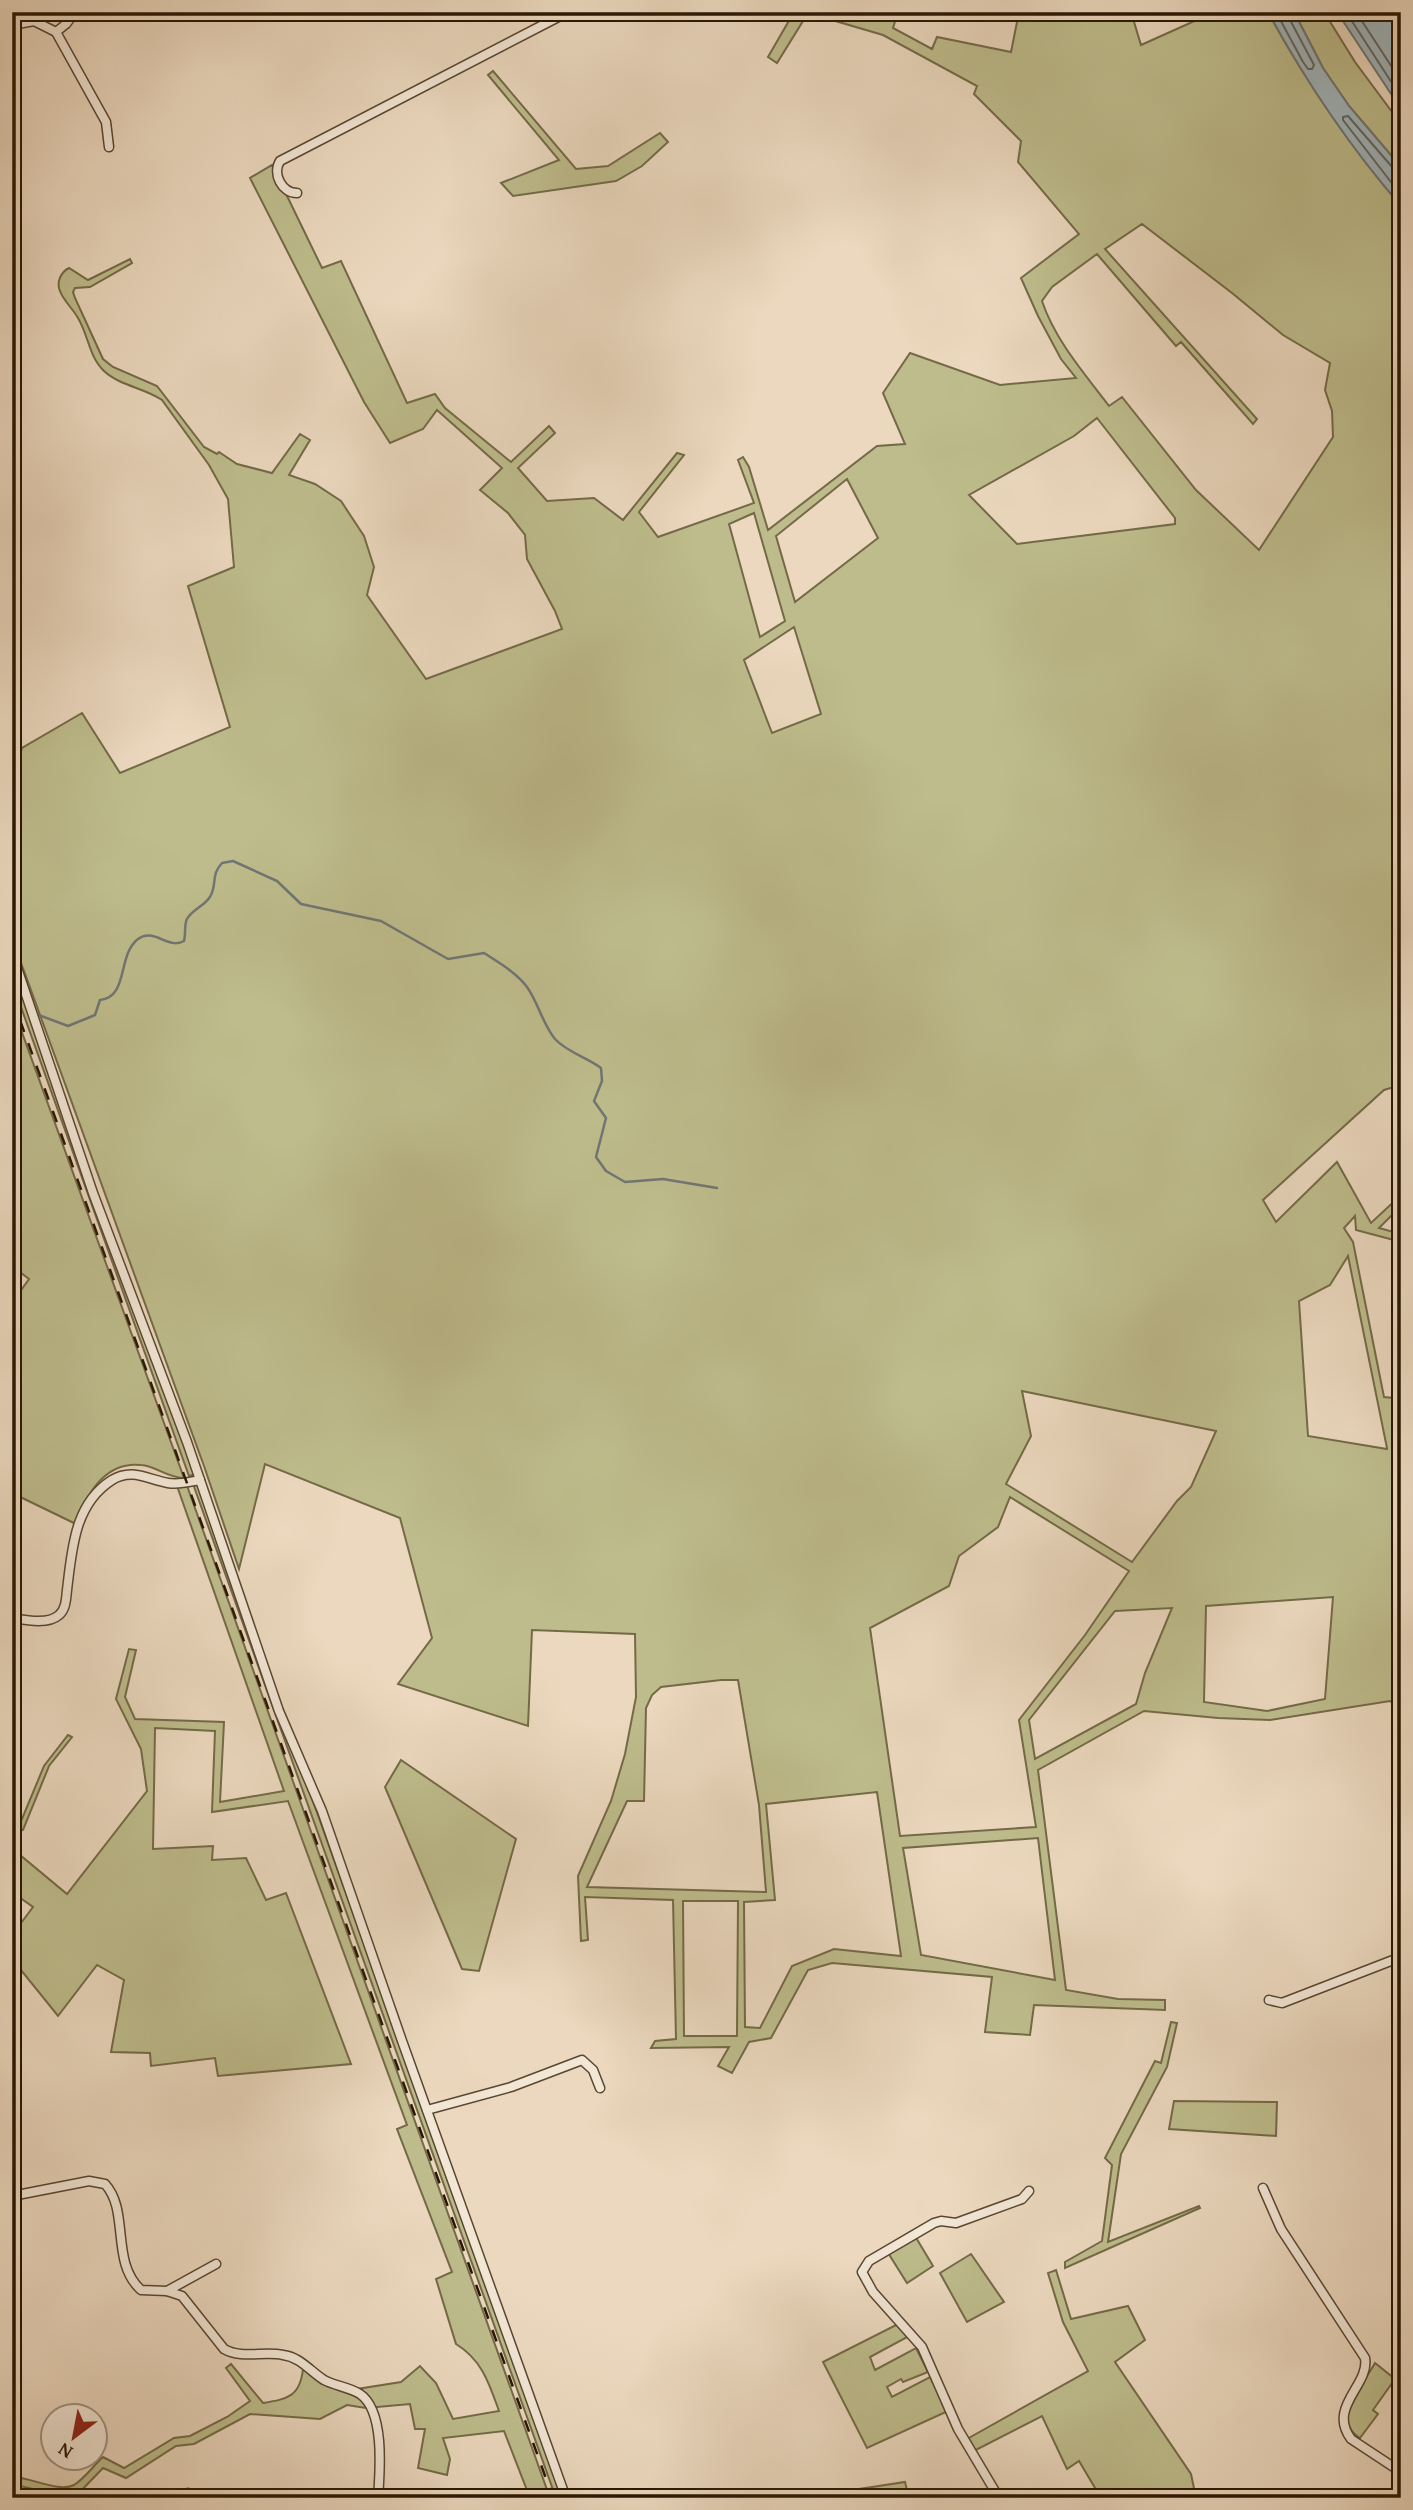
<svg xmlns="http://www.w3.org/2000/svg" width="1413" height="2510" font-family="'Gentium Book Plus',serif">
  <rect width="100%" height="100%" fill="#ebd8be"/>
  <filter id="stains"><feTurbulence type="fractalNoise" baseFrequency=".00286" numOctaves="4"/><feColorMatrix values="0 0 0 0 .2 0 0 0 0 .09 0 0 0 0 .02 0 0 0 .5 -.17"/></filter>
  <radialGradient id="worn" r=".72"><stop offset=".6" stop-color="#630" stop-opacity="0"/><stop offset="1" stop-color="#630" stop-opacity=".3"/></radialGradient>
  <g fill="#bebc8c" stroke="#746a47" stroke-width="2" fill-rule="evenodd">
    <path d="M794,12H853L874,19L877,12H898L893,28L932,49L937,37L1011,52L1019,12H1030V18L1038,21L1082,12H1131L1141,45L1208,15L1207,12H1268C1306,82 1350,145 1401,206V1085L1384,1090L1263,1200L1276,1222L1337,1162L1371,1223L1401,1195V1206L1379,1228L1401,1234V1242L1356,1230L1355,1216L1344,1228L1353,1242L1384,1397L1394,1398L1401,1421V1707L1390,1701L1270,1720L1218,1718L1144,1711L1038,1770L1066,1990L1118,1999L1165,2000V2010L1034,2005L1030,2035L985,2032L992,1977L832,1963L808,1970L771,2038L749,2042L732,2073L718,2066L729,2047L651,2048L655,2041L676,2039L673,1900L585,1897L588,1940L581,1941L578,1876L611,1801L625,1754L636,1697L635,1634L532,1630L528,1726L398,1684L432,1638L400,1518L265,1464L239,1569L204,1466L12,938V778L22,748L82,713L120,773L230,727L188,586L234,567L228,499L209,465L162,400C145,388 120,386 104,371C89,357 88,334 78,318C73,309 63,300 60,291C56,282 61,272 69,268L88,280L130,259L132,263L90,287L75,288L73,292L75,298L103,359L113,367L157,386L204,447L217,454L219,452L237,464L272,473L300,434L310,440L289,475L315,484L341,501L364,536L374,567L367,595L426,679L562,629L555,611L527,559L525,535L508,513L480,490L502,468L437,410L423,429L390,443L364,402L250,178L272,165L322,268L341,261L407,403L435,394L445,408L511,462L549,426L555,433L518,468L547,501L594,498L623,520L677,453L684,455L639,512L658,537L754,503L738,460L743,457L749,467L768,530L877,446L905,444L883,393L910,353L1000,385L1076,378L1061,359L1038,316L1021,278L1079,234L1018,162L1021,141L974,94L977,86L883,35L808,13L777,63L768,57ZM1142,224L1232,293L1283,335L1330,363L1325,390L1332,411L1333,437L1259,550L1196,490L1122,397L1109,406C1084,373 1055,340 1042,301L1052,287L1097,254L1176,346L1181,342L1253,424L1257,419L1105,249ZM1097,418L1175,518V524L1017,544L969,495L1074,436ZM847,479L878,538L795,602L776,536ZM754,513L785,621L760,637L729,524ZM794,627L821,714L772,733L744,660ZM1348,1256L1387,1448V1449L1308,1436L1299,1301L1330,1285ZM1022,1391L1216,1431L1191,1487L1177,1501L1132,1562L1006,1484L1031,1436ZM1010,1497L1129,1571L1085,1635L1019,1720L1036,1827L900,1836L870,1628L949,1586L959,1556L998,1527ZM1333,1597L1325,1699L1267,1711L1204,1702L1206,1606ZM1172,1608L1145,1673L1136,1704L1035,1759L1029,1720L1115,1611ZM721,1680H738L759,1805L766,1892L587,1887L627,1801H644L646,1708L652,1695L661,1687ZM877,1792L901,1956L834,1949L792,1966L760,2028L745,2027L744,1902L775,1900L766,1804ZM1038,1838L1055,1980L921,1955L903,1848ZM683,1901H738L737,2036H684Z"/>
    <path d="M1294,12H1324L1355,62L1401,124V167L1349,106L1323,68Z"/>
    <path d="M493,71L576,169L608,166L660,133L668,142L642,166L616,181L513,196L501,183L559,160L488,75Z"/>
    <path d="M12,959L195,1474L189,1476L12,982Z"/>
    <path d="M12,1005L184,1478C168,1478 156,1466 141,1465C105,1461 86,1495 76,1524L12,1493V1303L29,1279L12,1266Z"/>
    <path d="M192,1481L199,1482L562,2498H556Z"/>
    <path d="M176,1483H186L550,2498H530L504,2431L443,2438L450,2459L447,2475L418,2468L425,2429H415L410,2404L366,2408L347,2405L320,2419L250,2414L194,2444L176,2446L126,2478L103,2468L76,2496L57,2495L12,2484V2477C31,2477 59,2493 74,2485C84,2479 94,2465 103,2457L124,2468L174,2438L190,2436L227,2417L250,2401L226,2368L231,2364L263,2403C287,2399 300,2397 303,2369L325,2384L354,2395L357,2389L401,2382L420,2366L436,2383L453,2419L499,2411C489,2383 482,2360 456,2344L436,2279L452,2272L397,2129L407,2125L288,1801L212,1812L215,1731L155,1728L153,1849L213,1846L212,1860L246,1858L266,1900L286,1893L351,2064L218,2076L215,2058L151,2066L150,2053L111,2052L124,1980L97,1965L58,2016L12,1959V1935L33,1907L12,1892V1852L20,1855L67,1894L147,1791L141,1749L116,1699L129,1649L136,1650L125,1697L135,1719L224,1722L220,1802L284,1791Z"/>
    <path d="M68,1735L72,1737L49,1766L23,1830L12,1833V1815L22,1819L44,1766Z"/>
    <path d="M401,1760L516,1839L479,1971L462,1969L385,1787Z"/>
    <path d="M1171,2022L1177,2023L1167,2067L1121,2154L1108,2242L1199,2206L1200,2208L1065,2268V2262L1102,2241L1112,2165L1105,2158L1155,2061L1161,2063Z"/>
    <path d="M1174,2101L1277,2102L1276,2136L1169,2129Z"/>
    <path d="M912,2231L933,2266L907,2283L885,2248Z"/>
    <path d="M971,2254L1004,2302L967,2322L940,2273Z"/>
    <path d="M1056,2270L1071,2319L1128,2306L1145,2340L1115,2362L1191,2474L1196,2498H1101L1079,2461L1067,2469L1042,2416L974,2451L967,2439L1088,2371L1063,2322L1048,2273Z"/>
    <path d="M900,2323L911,2335L870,2357L875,2370L916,2348L928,2372L903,2382L901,2379L887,2387L892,2397L930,2377L948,2411L867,2448L823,2362Z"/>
    <path d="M1375,2363L1395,2379L1373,2410L1378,2414L1360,2438C1329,2420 1365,2382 1375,2363Z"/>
    <path d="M905,2482L909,2498H824L833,2493Z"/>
  </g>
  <g fill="#9fb6be" stroke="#707673" stroke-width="2">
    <path d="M1268,12H1294L1323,68L1349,106L1401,167V206C1349,146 1306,82 1268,12Z"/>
    <path d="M1337,12H1401V109Z"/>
  </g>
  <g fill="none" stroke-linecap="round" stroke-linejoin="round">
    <g stroke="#646660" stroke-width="2">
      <path d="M1276,12L1303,62L1308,69H1312L1314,65L1289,18V12"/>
      <path d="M1346,12L1401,97"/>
      <path d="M1356,12L1401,81"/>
      <path d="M1401,170L1393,168L1348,116L1343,117V120L1401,195"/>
    </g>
    <path stroke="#707673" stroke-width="2.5" d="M36,1014L68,1026L95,1015L100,1000C129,997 117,955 138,939C154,927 168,950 184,941C186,934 184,924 187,919C193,908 206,906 211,895C217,882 211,875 222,863L233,861L277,881L301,904L381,921L448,959L484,953C498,962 517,973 527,987C538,1002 543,1025 555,1039C568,1053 587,1057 601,1068L602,1081L594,1101L606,1118L596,1157L606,1171L625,1182L663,1179L717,1188"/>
    <g stroke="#5a4731" stroke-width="11">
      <g id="minor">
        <path d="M22,12L34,21"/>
        <path d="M12,25L34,21L56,32L66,24L75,12"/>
        <path d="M56,32L106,122L109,147"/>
        <path d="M297,193C282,193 272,174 280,161L568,12"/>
        <path d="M12,953L93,1193L187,1442L279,1711L322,1811L401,2038L566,2498"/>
        <path d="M12,1618C25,1620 48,1625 59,1615C66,1609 66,1599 67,1590C72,1550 74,1504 112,1480C132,1468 147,1479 168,1483C179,1485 189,1482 200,1480"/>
        <path d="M1269,2000L1282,2003L1401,1957"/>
        <path d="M427,2110L511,2087L582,2060L593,2070L600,2088"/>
        <path d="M1263,2188L1281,2229L1365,2358C1370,2385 1327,2407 1351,2439L1401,2472"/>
        <path d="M12,2196L89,2181L105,2184C130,2211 110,2262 141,2290L167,2291L182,2296L224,2349C241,2359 264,2351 283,2355C300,2357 310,2371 324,2380C335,2386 349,2387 360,2394C385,2411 380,2471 378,2498"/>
        <path d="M167,2291L216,2264"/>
        <path d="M168,2498L188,2493L197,2498"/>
        <path d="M999,2498L958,2429L922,2347L873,2292L862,2272L869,2261L934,2223L941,2221L956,2223L1022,2199L1029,2191"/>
      </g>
    </g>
    <use href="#minor" stroke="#f2e6d5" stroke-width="8"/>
    <path stroke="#291702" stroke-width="2.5" stroke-dasharray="12 12" stroke-linecap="butt" d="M12,998L553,2498"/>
  </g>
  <rect width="1413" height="2510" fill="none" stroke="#ebd8be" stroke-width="42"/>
  <rect x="14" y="14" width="1385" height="2482" fill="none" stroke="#291702" stroke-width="3.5"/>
  <rect x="21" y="21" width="1371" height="2468" fill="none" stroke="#291702" stroke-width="2"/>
  <g transform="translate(74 2437) rotate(212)"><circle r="33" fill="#f2e6d5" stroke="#a29381" stroke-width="2"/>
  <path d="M0-5L12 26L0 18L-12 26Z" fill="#8f2418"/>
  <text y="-10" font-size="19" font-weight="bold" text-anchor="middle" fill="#291702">N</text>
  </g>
  <rect width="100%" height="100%" filter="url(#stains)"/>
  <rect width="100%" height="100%" fill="url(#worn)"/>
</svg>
